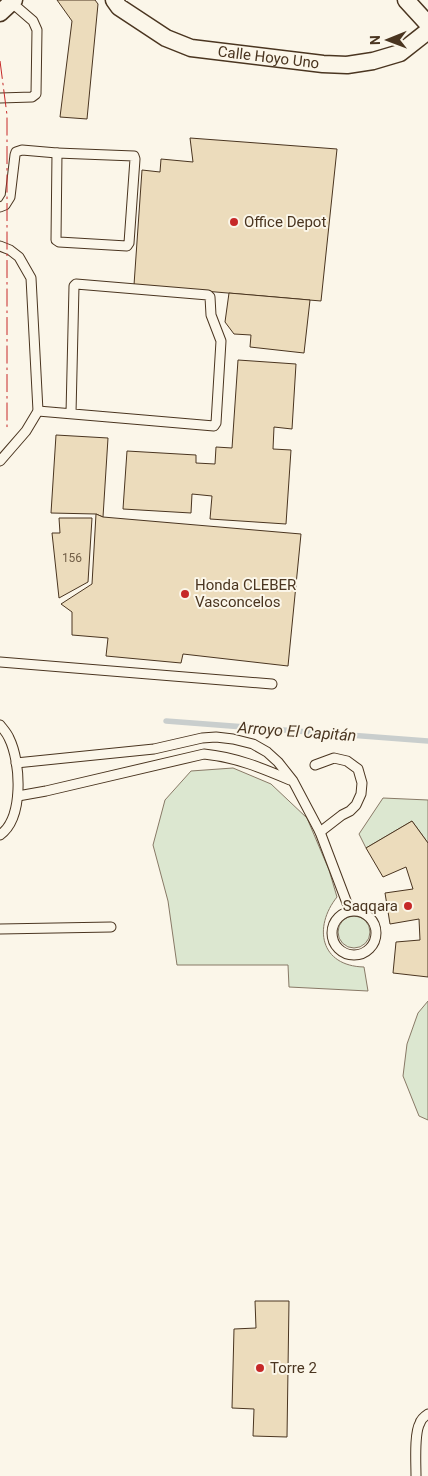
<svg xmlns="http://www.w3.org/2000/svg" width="428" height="1476" font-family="Roboto,sans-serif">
  <rect width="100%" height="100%" fill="#fbf6e9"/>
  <g fill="#dce7d0" stroke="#887966">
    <path d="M233,768L271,784L307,818L329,870L337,897C313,927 320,966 364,967L368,991L289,987L288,965H177L168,901L153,845L165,800L191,771Z"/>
    <path d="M383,798L428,800V843L412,821L366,848L359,834Z"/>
    <circle cx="354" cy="932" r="16"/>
    <path d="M428,1001V1120L419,1116L403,1076L407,1044L418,1013Z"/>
  </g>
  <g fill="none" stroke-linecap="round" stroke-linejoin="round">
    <path stroke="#c9cecd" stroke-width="5.5" d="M166,721L428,741"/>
  </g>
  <g fill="#ecdcbc" stroke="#4a3520">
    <path d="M57,0H95L98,4L87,119L60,117L72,21Z"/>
    <path d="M190,138L337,149L321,301L134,285L142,170L160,172L161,159L193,162Z"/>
    <path d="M229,293L310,300L304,353L250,347L251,335L234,334L225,322Z"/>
    <path d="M238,360L296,364L292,429L274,427L273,449L291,450L286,524L210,519L212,496L192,494L191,513L123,509L127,451L196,455V463L215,464L216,447L232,448Z"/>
    <path d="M56,435L108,438L103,517L96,514L51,513Z"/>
    <path d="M96,514L103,517L301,534L288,666L183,654L181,663L106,656L108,638L72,635V612L61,604L92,584Z"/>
    <path d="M59,518H92L88,582L59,598L52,533H60Z"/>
    <path d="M412,821L428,843V977L393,973L396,942L420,940L419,919L390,924L385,893L413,889L406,867L383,877L366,848Z"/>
    <path d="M255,1301H289L287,1437L253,1436L254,1409L232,1408L234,1329L256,1328Z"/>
  </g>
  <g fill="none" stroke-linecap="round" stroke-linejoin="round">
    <g stroke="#4a3520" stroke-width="11">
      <g id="service">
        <path d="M0,98L32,97L36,94L37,30L33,21L11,2"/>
        <path d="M57,153L134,156L135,159L129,243L127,246L59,242L56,240Z"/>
        <path d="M0,207L5,205L10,197L15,155L16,152L22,150L57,153"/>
        <path d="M0,246L10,250L19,257L31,278L38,411L26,431L0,461"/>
        <path d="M38,411L214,426L216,423L221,341L211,315L210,297L208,295L76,284L74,286L71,413"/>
        <path d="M0,662L272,684"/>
        <path d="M0,725C3,729 7,733 9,738C21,762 24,818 0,835"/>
        <path d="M16,763L154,749L202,738L216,737L233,739L253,744L267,752L278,762L293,781L320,832L350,911"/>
        <path d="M315,765L334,758L347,761L358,769L362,783L361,794L356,805L350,811L342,815L320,832"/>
        <path d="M18,796L46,791L204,754C235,757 262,768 290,780"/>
        <circle cx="354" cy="933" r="22"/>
        <path d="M0,929L111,927"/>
        <path d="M416,1476C416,1463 414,1433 420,1423C421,1419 425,1416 428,1414"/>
      </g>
    </g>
    <g stroke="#4a3520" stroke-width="19">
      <g id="minor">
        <path id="s1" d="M114,0L119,7L166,38L191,48L323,64L347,65L373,61L400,53L428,31"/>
        <path d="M406,0L428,24"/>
        <path d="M0,13L14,0"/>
      </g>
    </g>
    <use href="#service" stroke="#fbf6e9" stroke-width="9"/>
    <use href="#minor" stroke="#fbf6e9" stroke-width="16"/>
    <path stroke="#c62828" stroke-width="1" stroke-dasharray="18 4 2.5 4" stroke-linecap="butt" d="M0,61L7,115V431"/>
  </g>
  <g fill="#c62828" stroke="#fbf6e9" stroke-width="2">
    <circle cx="234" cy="222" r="5"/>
    <circle cx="185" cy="594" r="5"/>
    <circle cx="408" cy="906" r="5"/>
    <circle cx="260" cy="1368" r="5"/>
  </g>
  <g text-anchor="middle" stroke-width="4" stroke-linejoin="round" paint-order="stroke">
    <g font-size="12" fill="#725f47">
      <text x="72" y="562">156</text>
    </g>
    <g font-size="15" fill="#4a3520" stroke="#fbf6e9">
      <text dy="5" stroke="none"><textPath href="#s1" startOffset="170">Calle Hoyo Uno</textPath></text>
    </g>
    <g font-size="15" fill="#4a3520" stroke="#fbf6e9" text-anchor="start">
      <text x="244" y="227">Office Depot</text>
      <text x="195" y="590">Honda CLEBER<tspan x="195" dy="17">Vasconcelos</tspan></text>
      <text x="398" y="911" text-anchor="end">Saqqara</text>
      <text x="270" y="1373">Torre 2</text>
    </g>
    <g font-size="16" font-style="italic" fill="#4a3520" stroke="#fbf6e9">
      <text transform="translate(297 731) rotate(4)" y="6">Arroyo El Capitán</text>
    </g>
  </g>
  <g transform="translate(388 40) rotate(269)" stroke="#fbf6e9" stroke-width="4" paint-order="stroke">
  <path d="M0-4L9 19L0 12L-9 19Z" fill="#4a3520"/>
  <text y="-8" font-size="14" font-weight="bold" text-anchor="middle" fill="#4a3520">N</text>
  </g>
</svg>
